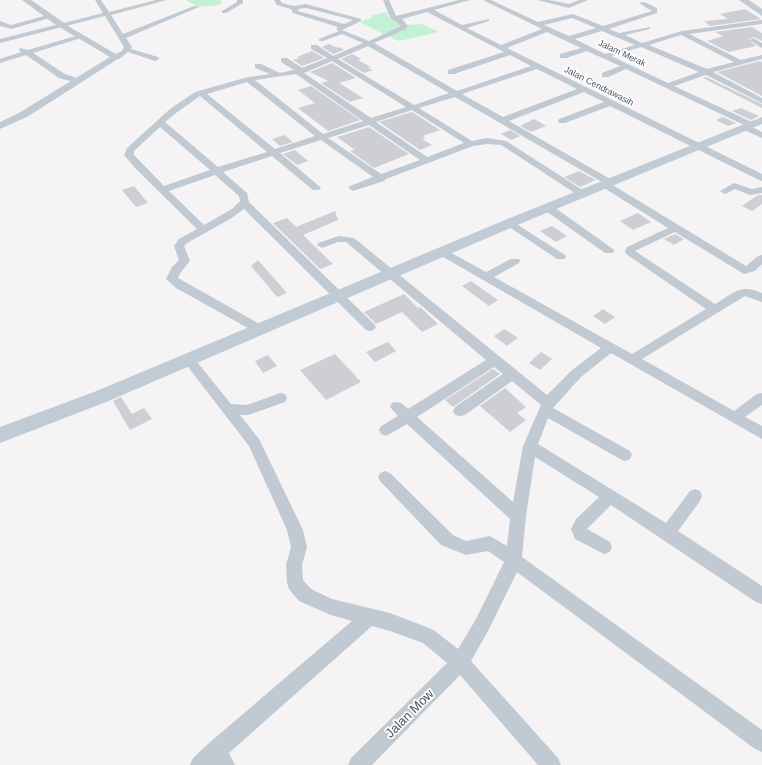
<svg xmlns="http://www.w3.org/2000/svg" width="762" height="765" font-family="Helvetica,sans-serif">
  <rect width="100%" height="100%" fill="#f5f3f3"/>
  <g fill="#c3f1d5">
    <path d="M186,0H219L223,2L219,5L198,7Z"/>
    <path d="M388,12L387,16L397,20L402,27L385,35L360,22L371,18L373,15Z"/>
    <path d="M420,24L424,25L439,32L399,41L388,36L403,31L407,25Z"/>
  </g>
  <g fill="#cdcfd5">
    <path d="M745,9L761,19L710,26L704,21L728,19L720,14Z"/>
    <path d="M752,27L762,33V41L754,37L748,39L756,46L729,52L707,41L723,36L715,32Z"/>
    <path d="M329,44L338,48L340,47L344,50L333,54L322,47Z"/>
    <path d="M312,51L324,58L302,66L293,60L300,58L297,57Z"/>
    <path d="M352,54L361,59L358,60L371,67L368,68L373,70L364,73L341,59Z"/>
    <path d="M760,61L762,62V96L717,72Z"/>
    <path d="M332,63L356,78L339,83L363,98L350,102L321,83L328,81L310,72Z"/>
    <path d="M706,77L762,104V108L703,78Z"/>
    <path d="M311,86L360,120L328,131L298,108L315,103L298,90Z"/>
    <path d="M741,108L759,116L751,120L732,111Z"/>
    <path d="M412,112L440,130L423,136L426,138L422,139L432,145L420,150L379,122Z"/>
    <path d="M720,116H721L736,123L728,126L716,120L723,117Z"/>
    <path d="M534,119L546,126L531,132L520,126Z"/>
    <path d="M369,127L409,154L374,168L350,151L355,150L337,137Z"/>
    <path d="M510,130L520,136L511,140L501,134Z"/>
    <path d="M284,135L293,142L280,146L272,139Z"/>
    <path d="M295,150L308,161L297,165L283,154Z"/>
    <path d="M579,171L596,180L580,187L564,177Z"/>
    <path d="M134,186L148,203L136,207L122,190Z"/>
    <path d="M758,195H762V204L752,211L742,206Z"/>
    <path d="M335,211L338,220L303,235L333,264L320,269L273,223L287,218L296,227Z"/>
    <path d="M638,213L651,222L633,230L620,221Z"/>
    <path d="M552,226L567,236L556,242L540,231Z"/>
    <path d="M675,234L684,239L674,245L664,239Z"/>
    <path d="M258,260L287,293L277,297L251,266Z"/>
    <path d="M471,281L498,300L489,306L462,286Z"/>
    <path d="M404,294L418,308L420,307L438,324L422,332L402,312L376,324L364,312Z"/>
    <path d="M603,309L615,317L605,324L593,316Z"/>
    <path d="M504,329L518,338L507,346L494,336Z"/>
    <path d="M388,342L396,351L375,362L366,352Z"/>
    <path d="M541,352L552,359L540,370L529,363Z"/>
    <path d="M335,354L361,382L326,400L300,370Z"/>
    <path d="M268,355L277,366L263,373L255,361Z"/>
    <path d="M493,369L500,374L453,407L445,400Z"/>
    <path d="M505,388L526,407L517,413L526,420L510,432L480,406Z"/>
    <path d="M121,397L132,414L144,408L152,419L130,430L113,401Z"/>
  </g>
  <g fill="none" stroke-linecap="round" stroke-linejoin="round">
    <g fill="#c1cad2" fill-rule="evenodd">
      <path d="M95,0H101L109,12L156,0H167L111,15L123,34L194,6L199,7L126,38L132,47L131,49L158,57L159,59L155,61L128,52L119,59H113V55L122,51L124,47L105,16L0,43V39L103,13Z"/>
      <path d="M237,0H243V3L226,13H222V11L237,2Z"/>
      <path d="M274,0H280L282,3L294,6L306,4L361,19V21L342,30L369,41L401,26L390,17L383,0H389L396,16L459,0H470L434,10L462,25L489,19V21L467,28L501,45L542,29L483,0H491L538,22L573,14L603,26L652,11L639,3L644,2L657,8V13L609,29L619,33L650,27V29L625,35L642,43L682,31L762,20V24L689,34L741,60L762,55V59L713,72L762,98V103L706,75L674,86L754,123L755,125L752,127L762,132V138L742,129L741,127L744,125L626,69L608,77H602V73L620,66L587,51L566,58H560V54L581,48L547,32L507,48L762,174V181L759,180L610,106L565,123H559L558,121L559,119L604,102L584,92L509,121L612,180L614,182L611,184L746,266L758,256L762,255V264L755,271L744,274L675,232L635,251L715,304C733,293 741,283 762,293V302L745,296L642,359L734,411L757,394L762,393V405L745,417L762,426V439L611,353L581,377L553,408L630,451L632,455L630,459L625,461L620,459L548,418L538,444L666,523L690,491L695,489L700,491L702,496L700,501L678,531L762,586V604L756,602L611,505L587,529L610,542L612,547L610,552L604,554L575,539L571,529L576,519L599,497L535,457L526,516L522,557L762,730V752L755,749L517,572L488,631L471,661L558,758L561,765H538L460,675L372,765H348L351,758L447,663L423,643L390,631L372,626L229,753L235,765H190L193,758L209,743L352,621L331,615L299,601L289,589L287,583L286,565L291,547L287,530L249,446L185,363L183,360L185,357L189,355L193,357L231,404L247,405L280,393L285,394L287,398L285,402L248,415H240L259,439L303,530L307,547L302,565L303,580L311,589L332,599L390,613L429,628L435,631L458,649L476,619L504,562L488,551L466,555L441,545L380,481L378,477L380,473L385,471L390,473L453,535L466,541L490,536L507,546L510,519L407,424L386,436L381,434L379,430L381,426L398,416L390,407L392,403C400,401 403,404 408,409L486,360L346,242H338L322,248L317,245L318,243L339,236L354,238L547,395L571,371L601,348L438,254L437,252L438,250H446L486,272L511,259H519L520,261L519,263L494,277L632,354L706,309L626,254L625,251L627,247L668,228L601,186L599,184L602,182L455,97L419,108L472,141L487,138L506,141L584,191L586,193L584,195H578L501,145L487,144L473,146L386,179L384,181L353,191L348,188L350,186L373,177L321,140L280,153L319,186L321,188L319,190H313L272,156L223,172L247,193L249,202L374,324L376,327L374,330L370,331L366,330L244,209L230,219L187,243L184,246L190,261L181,272L178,278L265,327L267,330L265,333L261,334L257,333L176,288L166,279L172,267L179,260L174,246L179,239L197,229L135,168L124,155L127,148L170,109L195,92L248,77L270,74L255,68V64H261L280,73L294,70L281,62V58H287L302,68L327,58L311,49V45H317L333,56L363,43L342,34L323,41H319V39L339,31L336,29L338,27L293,13L291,9L277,5ZM306,8L353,20L344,24L298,11V9ZM427,12L504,52L448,70V74H454L510,55L531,66L457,91L374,43L404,30L408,26L402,19ZM572,18L596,28L569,36L544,25ZM602,31L635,45L605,54L575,39ZM681,35L734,62L707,69L649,45ZM368,46L449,93L414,105L338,59ZM641,47L699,72L668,83L611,56ZM332,61L406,107L371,118L304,73ZM537,69L577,89L503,117L462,94ZM296,74L363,121L323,134L255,80ZM247,82L315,136L275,149L207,94ZM200,96L267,152L218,167L165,122L176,113ZM412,110L464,143L427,157L376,122ZM369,125L420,160L381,174L328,138ZM160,127L210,170L164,186L134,155V151ZM215,175L239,196L240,201L232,209L204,225L169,191ZM494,367L503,374L455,407L453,411L455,415L460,416L465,415L512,381L541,405L523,446L513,502L417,417Z"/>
      <path d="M537,0H549L569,4L579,0H588L569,8Z"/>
      <path d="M48,15L51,17L50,18L11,29L0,26V21L11,25Z"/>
      <path d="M79,35L81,36V38L33,53L65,74L80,79V83H77L59,78L26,55L0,63V59L21,52L19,50L20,48L28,50Z"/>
      <path d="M753,38L762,43V48L751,41L749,40Z"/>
      <path d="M734,183L752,189L762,187V193L750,195L735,189L725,194L720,191Z"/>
      <path d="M547,204L551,205L613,249L614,251L613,253H605L543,209L542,207L543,205Z"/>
      <path d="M510,220L565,255L566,257L565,259H557L506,225L505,223L506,221Z"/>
    </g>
    <path fill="#c1cad2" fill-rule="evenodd" d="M22,0H31L73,29L121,57L27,117L0,129V122L19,113L110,57L56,25Z"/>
    <g fill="#c1cbd6" fill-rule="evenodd">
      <path d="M739,0H749L762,9V16Z"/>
      <path d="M762,117V124L515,226L106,402L0,443V427L94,392L505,220Z"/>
    </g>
  </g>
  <g text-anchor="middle" stroke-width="3.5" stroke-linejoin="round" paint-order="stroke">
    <g font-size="9" fill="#4a5661" stroke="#fff">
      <text transform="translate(622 53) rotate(25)" y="3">Jalam Merak</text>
      <text transform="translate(599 86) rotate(27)" y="3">Jalan Cendrawasih</text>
    </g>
    <g font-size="13" fill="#4a5661" stroke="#fff">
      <text transform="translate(409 713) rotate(-45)" y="5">Jalan Mow</text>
    </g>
  </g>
</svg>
